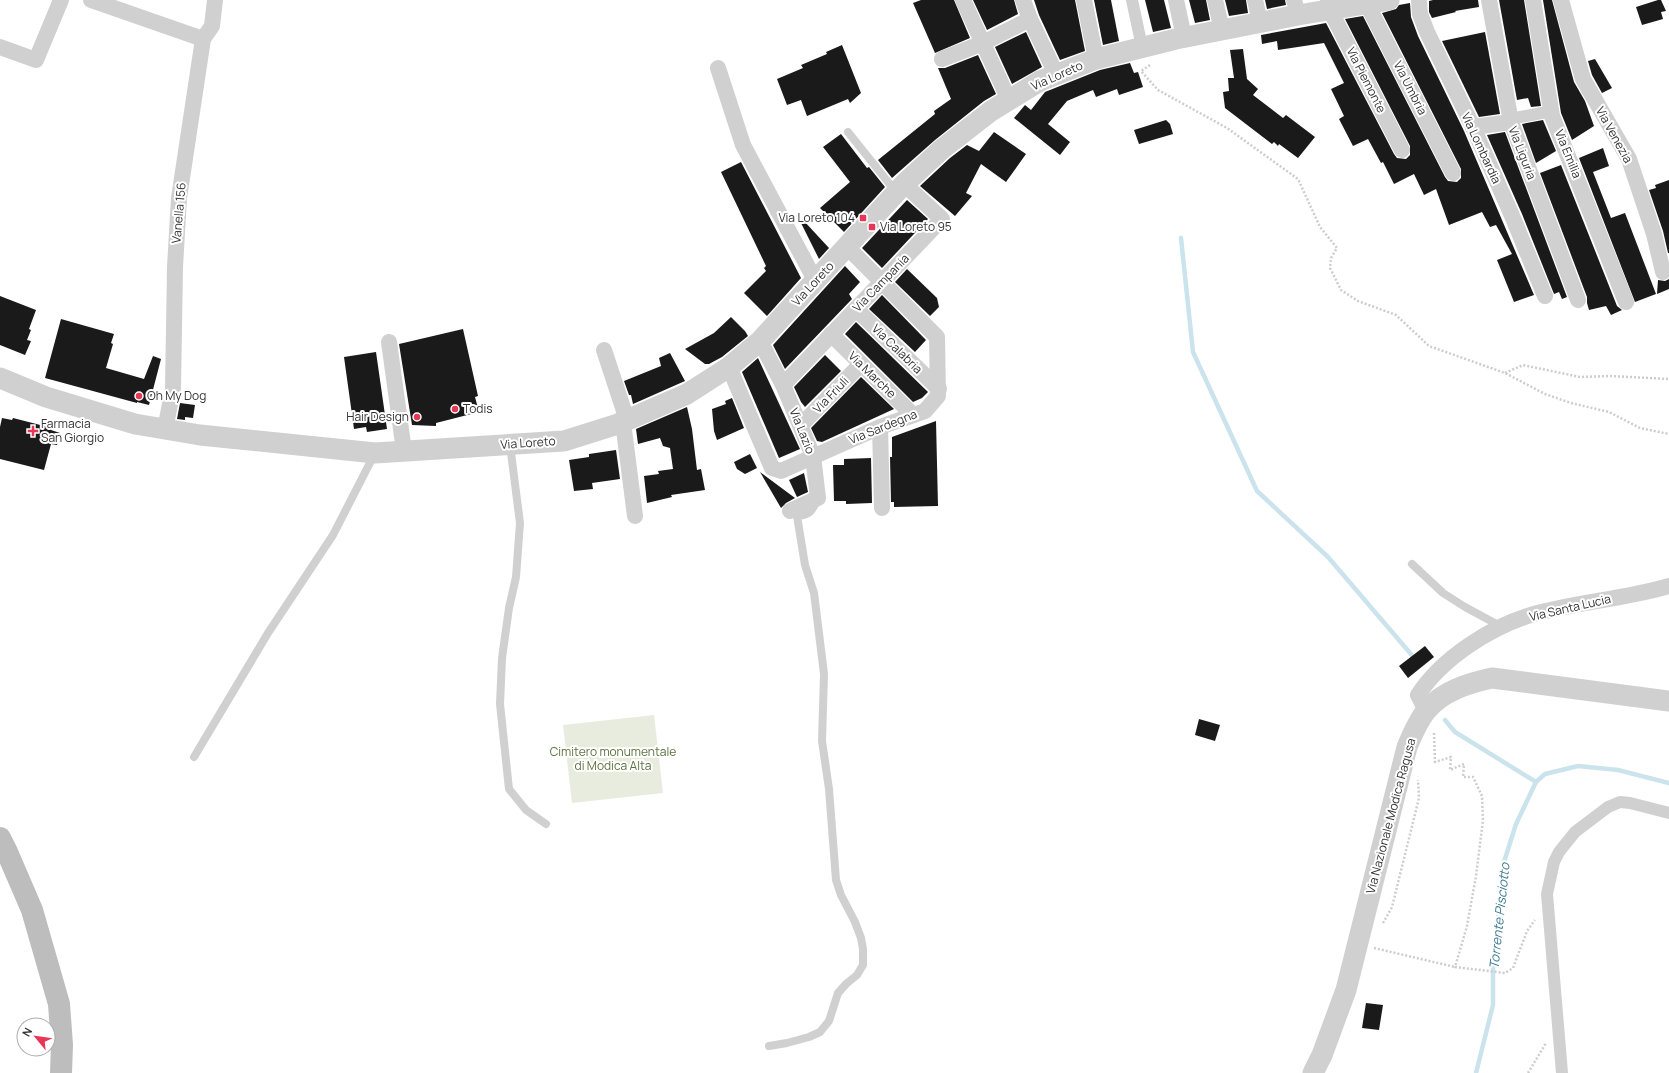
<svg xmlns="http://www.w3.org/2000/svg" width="1669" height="1073" font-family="Manrope,sans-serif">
  <rect width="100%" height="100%" fill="#fff"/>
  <path fill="#e7ecdf" d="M654,715L663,793L572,803L563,725Z"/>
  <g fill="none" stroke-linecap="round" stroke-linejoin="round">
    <g stroke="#cbe3ec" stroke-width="4.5">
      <path d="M1181,238L1193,352L1257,491L1328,557L1416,660"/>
      <path d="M1445,720L1455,732L1536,782"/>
      <path d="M1476,1073L1493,1005V967L1504,862L1516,824L1536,782L1545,774L1578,766L1618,770L1669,783"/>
    </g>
  </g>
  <g fill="#1a1a1a">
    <path d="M921,0H954L970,38L935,53L913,3Z"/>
    <path d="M973,0H1014L1018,14L987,30Z"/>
    <path d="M1034,0H1075L1085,51L1060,60L1039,15Z"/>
    <path d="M1094,0H1111L1119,41L1103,45Z"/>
    <path d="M1145,0H1164L1171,28L1153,32Z"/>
    <path d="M1189,0H1206L1210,20L1195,23Z"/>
    <path d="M1225,0H1246L1248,13L1229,16Z"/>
    <path d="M1265,0H1285L1286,5L1267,9Z"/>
    <path d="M1433,0H1478L1479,7L1455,11L1456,12L1432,18L1429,12V1Z"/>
    <path d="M1499,0H1524L1541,106L1531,107L1528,98L1517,100Z"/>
    <path d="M1543,0H1552L1574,82L1585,101L1594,126L1572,140L1561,113Z"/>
    <path d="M1658,0H1661L1666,11L1661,12L1663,19L1642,25L1636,7Z"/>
    <path d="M1410,3L1411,17L1418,36L1464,131L1534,295L1514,302L1497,260L1512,254L1496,225L1490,227L1482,212L1449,225L1436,189L1424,195L1414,174L1394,184L1383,162L1381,163L1368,139L1353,146L1339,119L1344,116L1331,89L1344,83L1324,43L1278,50L1277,41L1262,44L1261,35L1326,23L1394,154L1397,158L1406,159L1410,155V146L1345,19L1363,16L1445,177L1448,181L1457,182L1461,178V169L1382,13L1396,9L1399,5Z"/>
    <path d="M1026,32L1042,67L1012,84L995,47Z"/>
    <path d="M1485,32L1500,114L1479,117L1442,41Z"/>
    <path d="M842,45L861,93L850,103L848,99L807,116L801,100L787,105L777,79L803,68L801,65L827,54L826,52Z"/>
    <path d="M1243,49L1247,79L1258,89L1253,95L1283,118L1286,115L1315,137L1298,158L1279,144L1278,146L1274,142L1272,144L1225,108L1223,92L1229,91L1228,78H1234L1230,50Z"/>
    <path d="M978,55L996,94L984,101L935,140L892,178L878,160L935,114L934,111L951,99L938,68H945Z"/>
    <path d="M1595,59L1612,88L1602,93L1592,75L1588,61Z"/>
    <path d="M1130,63L1134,73L1138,72L1143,87L1119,95L1117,89L1096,97L1093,90L1067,101L1048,124L1070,142L1060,155L1014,118L1025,105L1031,110L1045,92L1100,70Z"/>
    <path d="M1166,120L1170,124L1173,134L1139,144L1134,130Z"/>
    <path d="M1543,120L1556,151L1536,163L1522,124Z"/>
    <path d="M994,132L1026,154L1006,182L981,164L966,193L972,196L955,216L920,186L950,158L967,145L979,151Z"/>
    <path d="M1505,132L1567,297L1562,299L1559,292L1554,294L1522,214L1487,135Z"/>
    <path d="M841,134L867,168L869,167L885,187L844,232L820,208L850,182L823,147Z"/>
    <path d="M1603,148L1609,166L1593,172L1611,218L1625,213L1656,294L1635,302L1579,158Z"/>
    <path d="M741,162L801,278L767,316L744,293L766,271L764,268L766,266L721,172Z"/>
    <path d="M1561,165L1617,306L1622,310L1611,315L1606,306L1589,310L1587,303V297L1540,173Z"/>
    <path d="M1669,180V253H1668L1663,231L1649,190L1656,188L1655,185Z"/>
    <path d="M907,200L928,219L882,268L862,248Z"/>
    <path d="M804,221L829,248L819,259L801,223Z"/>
    <path d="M845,266L860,282L849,294L852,299L785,369L773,345Z"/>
    <path d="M907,269L937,298L939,307L930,316L895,282Z"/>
    <path d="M1669,279V289L1657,294L1658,280L1665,281Z"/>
    <path d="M882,295L926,340L915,352L869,309Z"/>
    <path d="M0,296L36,310L29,329L31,330L27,340L31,341L25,355L0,345Z"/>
    <path d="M731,317L745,331L748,336L722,357L709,364H705L685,349L714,333Z"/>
    <path d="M61,319L114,334L111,343L113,344L106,368L144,379L153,356L161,359L149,405L137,402V403L45,378Z"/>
    <path d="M856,322L928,392L922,398L913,402L845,334Z"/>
    <path d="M463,329L478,396L475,397L479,412L436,423V426L412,425L399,344Z"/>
    <path d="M376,352L387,429L367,432L366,427L354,429L344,357Z"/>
    <path d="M670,353L685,381L633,404L631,395H629L624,381L661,366L659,358Z"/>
    <path d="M825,355L841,371L805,407L801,402L794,387Z"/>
    <path d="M758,358L800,449L779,458L742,372Z"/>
    <path d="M861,377L894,409L822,442L817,441L811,428Z"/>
    <path d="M732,398L744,428L717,440L714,431L712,409L726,404L725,401Z"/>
    <path d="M180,403L195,405L193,418L185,417V420L177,419Z"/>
    <path d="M687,407L692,429L697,470L701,469L705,490L671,495L672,497L647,503L644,476L659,474L658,471L673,469L670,448L663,446L660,438L638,444L636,429Z"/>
    <path d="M2,418L12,420L13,418L52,428L51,430L60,433L57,445L51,444L44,470L0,459V427Z"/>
    <path d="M936,421L938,506L894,507V502H891L890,457H892V437Z"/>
    <path d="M616,450L620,479L592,483L593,489L574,491L569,460L589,457V454Z"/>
    <path d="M750,454L757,468L745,474L737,469L734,462Z"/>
    <path d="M871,458L872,503L846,504V501H834L833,465H844V459Z"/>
    <path d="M760,472L795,498L786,503L781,508Z"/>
    <path d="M804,473L808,492L797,497L789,480Z"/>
    <path d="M1425,646L1434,657L1408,678L1399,666Z"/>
    <path d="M1199,719L1220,725L1215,741L1195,735Z"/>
    <path d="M1366,1003L1383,1005L1379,1030L1362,1028Z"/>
  </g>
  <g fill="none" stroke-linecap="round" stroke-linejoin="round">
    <g stroke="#cdcdcd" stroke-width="2.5" stroke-dasharray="2 2" stroke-linecap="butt">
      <path d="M1150,65L1141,71L1158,90L1227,128L1298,179L1320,227L1337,248L1331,258L1330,268L1341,290L1358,301L1396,315L1429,346L1505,373L1545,394L1571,403L1609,412L1640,428L1669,434"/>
      <path d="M1505,373L1523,365L1580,377L1610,376L1669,379"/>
      <path d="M1434,733L1435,762L1451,757L1450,770L1464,764L1463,777H1473L1482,796L1483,820L1476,876L1467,926L1455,967L1505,973L1513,968L1527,931L1535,920"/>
      <path d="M1383,923L1392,907L1419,798L1418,780"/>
      <path d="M1374,948L1455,967"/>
      <path d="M1528,1073L1546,1043"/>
    </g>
    <g stroke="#d0d0d0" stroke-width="8">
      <path d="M848,132L896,192"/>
      <path d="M510,445L520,523L516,577L509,608L502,658L500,704L509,789L526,810L546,824"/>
      <path d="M1412,564L1443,593L1465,607L1502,627"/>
      <path d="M194,757L268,633L333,535L375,453"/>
      <path d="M769,1046L787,1043L809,1037L820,1032L829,1021L838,993L846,984L857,975L863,965V949L861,938L855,922L841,895L836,880L829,789L822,741L824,674L814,593L805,565L797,516C809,515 812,512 817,500"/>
    </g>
    <g stroke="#d0d0d0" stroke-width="12">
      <path d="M1132,0L1142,47"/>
      <path d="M1510,119L1552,111"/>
      <path d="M1562,1073L1547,894L1554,862L1559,852L1575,832L1608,807L1620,802L1630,803L1669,813"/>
    </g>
    <g stroke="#d0d0d0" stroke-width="16">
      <path d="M91,0L203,39"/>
      <path d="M963,0L1009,100"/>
      <path d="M1023,0L1030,19L1056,74"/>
      <path d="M1084,0L1096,59"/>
      <path d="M1176,0L1184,37"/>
      <path d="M1215,0L1222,30"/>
      <path d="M1255,0L1260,22"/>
      <path d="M1294,0L1298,15"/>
      <path d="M1328,0L1330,10L1402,150"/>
      <path d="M1419,0L1420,14L1427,32L1473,127L1513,218L1545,296"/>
      <path d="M1489,0L1511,122L1578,300"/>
      <path d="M1533,0L1552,116L1626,302"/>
      <path d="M1561,0L1583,79L1629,159L1654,234L1663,272"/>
      <path d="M1367,4L1453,173"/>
      <path d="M0,47L36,60L61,0"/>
      <path d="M942,59L983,43L1030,19"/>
      <path d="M718,68L743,145L816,282"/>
      <path d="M1473,127L1511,122"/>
      <path d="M856,309L939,389"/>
      <path d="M831,334L913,415"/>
      <path d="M760,341L783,385L813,456L818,498L790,511"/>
      <path d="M389,342L404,451"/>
      <path d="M604,350L627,420"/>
      <path d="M729,367L772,468L781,471L880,427L925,411L938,396L937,337L847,247"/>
      <path d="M783,385L942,219L904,184"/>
      <path d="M623,422L635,516"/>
      <path d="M801,425L861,364"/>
      <path d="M880,427L882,508"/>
      <path d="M165,430L173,388L175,267L179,198L203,39L212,26L215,0"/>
      <path d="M1426,711L1418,695C1442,658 1492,626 1534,614C1578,602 1625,599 1669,586"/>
    </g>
    <g stroke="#d0d0d0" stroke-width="21">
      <path d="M0,378L46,397L135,424L200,435L375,453L564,441L618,424L687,394L729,367L760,341L904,184L942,149L991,111L1040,81L1096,59L1176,39L1298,15L1389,0"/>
      <path d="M1313,1073L1322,1055L1346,990L1407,747C1412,735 1418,721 1426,711C1442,691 1469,683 1492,678L1669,701"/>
    </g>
    <path stroke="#bdbdbd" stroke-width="22" d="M0,838L7,852L32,910L59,1004L62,1045L61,1073"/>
  </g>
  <g fill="#e83656" stroke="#fff" stroke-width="1.5">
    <rect x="859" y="214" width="8" height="8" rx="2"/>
    <rect x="868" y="223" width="8" height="8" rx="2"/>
    <circle cx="139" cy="396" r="4"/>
    <circle cx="455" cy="409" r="4"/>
    <circle cx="417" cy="417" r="4"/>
    <path d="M31 425h4v4h4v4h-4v4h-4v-4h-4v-4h4z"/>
  </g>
  <g text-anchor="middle" stroke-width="4" stroke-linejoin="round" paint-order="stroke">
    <g font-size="12" fill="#333" stroke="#fff">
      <text transform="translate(1057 76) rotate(-24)" y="4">Via Loreto</text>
      <text transform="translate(1366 80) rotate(63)" y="4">Via Piemonte</text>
      <text transform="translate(1410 88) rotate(63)" y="4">Via Umbria</text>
      <text transform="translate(1614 135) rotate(61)" y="4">Via Venezia</text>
      <text transform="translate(1481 148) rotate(65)" y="4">Via Lombardia</text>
      <text transform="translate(1522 153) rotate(69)" y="4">Via Liguria</text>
      <text transform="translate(1568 154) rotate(68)" y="4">Via Emilia</text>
      <text transform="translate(179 213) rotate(-85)" y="4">Vanella 156</text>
      <text transform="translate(881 283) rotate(-46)" y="4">Via Campania</text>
      <text transform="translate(813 284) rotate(-47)" y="4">Via Loreto</text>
      <text transform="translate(897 349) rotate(44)" y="4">Via Calabria</text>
      <text transform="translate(872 375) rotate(44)" y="4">Via Marche</text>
      <text transform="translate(831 395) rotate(-46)" y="4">Via Friuli</text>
      <text transform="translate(883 427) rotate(-22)" y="4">Via Sardegna</text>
      <text transform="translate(802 431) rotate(68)" y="4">Via Lazio</text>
      <text transform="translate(528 443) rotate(-4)" y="4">Via Loreto</text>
      <text transform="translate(1570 608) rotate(-13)" y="4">Via Santa Lucia</text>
      <text transform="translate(1391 816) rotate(-75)" y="4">Via Nazionale Modica Ragusa</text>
    </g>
    <g font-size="12" fill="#333" stroke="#fff" text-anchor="start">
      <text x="855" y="222" text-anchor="end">Via Loreto 104</text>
      <text x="880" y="231">Via Loreto 95</text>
      <text x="147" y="400">Oh My Dog</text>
      <text x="463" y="413">Todis</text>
      <text x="409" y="421" text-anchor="end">Hair Design</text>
      <text x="41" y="428">Farmacia<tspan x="41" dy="14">San Giorgio</tspan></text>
    </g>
    <g font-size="12" fill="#5b713e" stroke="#fff">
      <text x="613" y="756">Cimitero monumentale<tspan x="613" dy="14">di Modica Alta</tspan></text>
    </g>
    <g font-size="13" font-style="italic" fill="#3c7a91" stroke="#fff">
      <text transform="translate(1499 916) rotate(-84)" y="5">Torrente Pisciotto</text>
    </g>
  </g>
  <g transform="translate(36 1037) rotate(299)"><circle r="19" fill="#ffffff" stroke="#adadad"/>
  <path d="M0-3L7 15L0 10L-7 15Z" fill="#e83656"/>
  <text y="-6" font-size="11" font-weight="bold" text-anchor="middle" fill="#333333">N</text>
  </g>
</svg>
